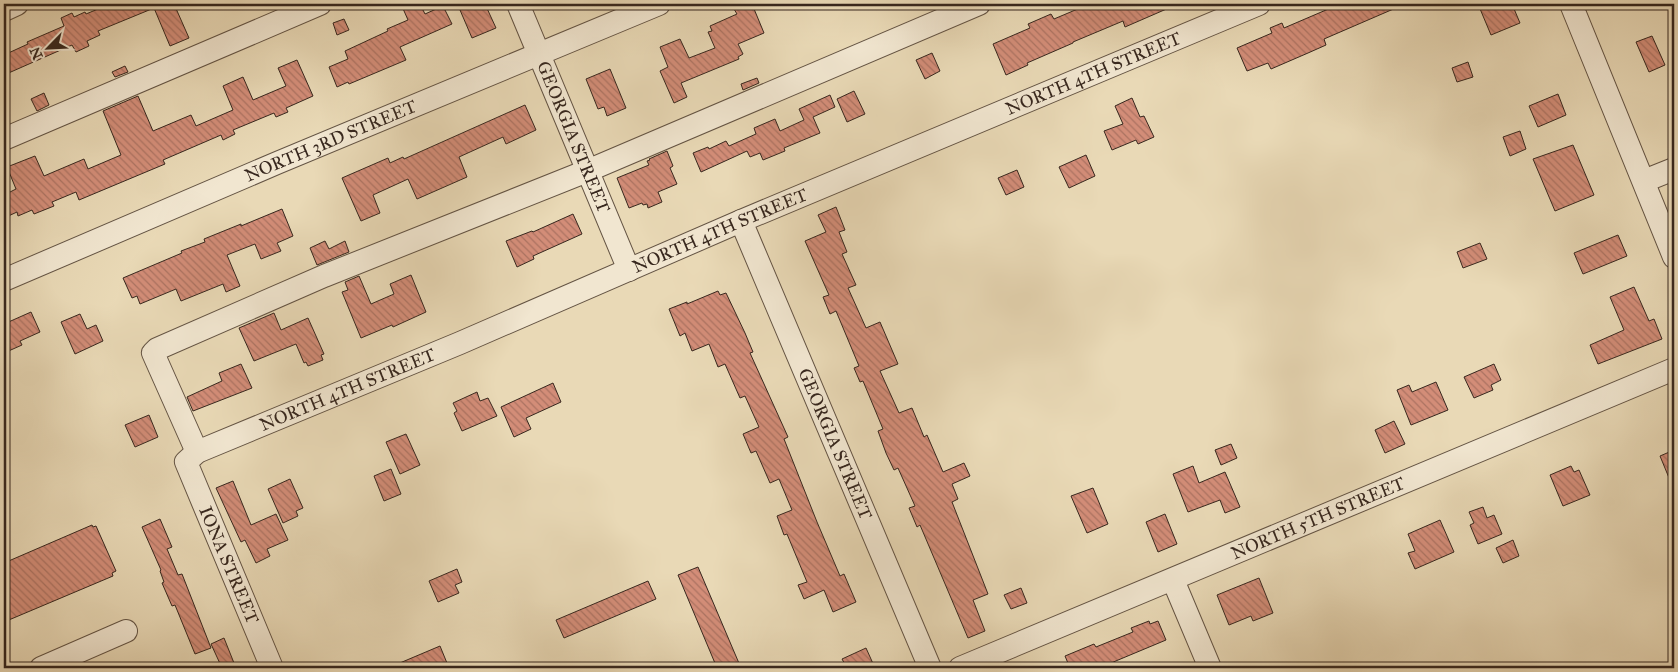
<svg xmlns="http://www.w3.org/2000/svg" width="1678" height="672" font-family="'IM FELL Great Primer',serif">
  <defs>
    <pattern id="building-back-hatch" width="6" height="6" patternUnits="userSpaceOnUse" patternTransform="scale(1.25)"><rect width="6" height="6" fill="#d38d78"/><path d="M-1 5l2 2M0 0l6 6M5-1l2 2" fill="none" stroke="#ac7362"/></pattern>
  </defs>
  <rect width="100%" height="100%" fill="#e9d9b6"/>
  <filter id="stains"><feTurbulence type="fractalNoise" baseFrequency=".004" numOctaves="4"/><feColorMatrix values="0 0 0 0 .2 0 0 0 0 .09 0 0 0 0 .02 0 0 0 .5 -.17"/></filter>
  <radialGradient id="worn" r=".72"><stop offset=".6" stop-color="#630" stop-opacity="0"/><stop offset="1" stop-color="#630" stop-opacity=".3"/></radialGradient>
  <g fill="url(#building-back-hatch)" stroke="#37271e">
    <path d="M110,4H174L189,38L170,46L154,8L98,31L100,35L87,41L89,46L76,52L72,45L4,75V55L28,44L27,42L64,26L61,18L72,13L74,17L85,12L86,14Z"/>
    <path d="M401,4H420L425,14L443,6L452,24L400,47L406,60L349,84L348,82L337,87L329,67L348,59L345,51L388,31L387,29L408,20Z"/>
    <path d="M474,4H485L496,28L472,38L460,10Z"/>
    <path d="M748,4H752L764,33L738,44L743,54L738,57L739,59L681,83L687,97L674,103L660,71L668,67L660,47L680,39L689,58L715,48L708,32L712,31L710,26L737,14L734,9Z"/>
    <path d="M1079,4H1178L1125,27L1123,21L1073,42V43L1027,63L1028,65L1006,75L993,44L1030,28L1028,24L1051,14L1054,19L1080,8Z"/>
    <path d="M1340,4H1405L1324,39L1326,45L1308,53L1271,69L1268,63L1247,71L1237,48L1272,33L1270,28L1282,23L1284,28Z"/>
    <path d="M1478,4H1512L1520,23L1491,35Z"/>
    <path d="M344,19L349,30L337,35L333,23Z"/>
    <path d="M1652,36L1665,65L1649,72L1636,42Z"/>
    <path d="M932,53L940,71L925,79L916,60Z"/>
    <path d="M297,60L313,96L286,108L288,112L276,117L274,113L233,130L235,134L223,140L221,135L163,160L165,164L79,200L76,192L52,202L54,206L34,214L32,210L18,216L17,212L4,218V195L16,189L7,167L35,156L44,176L84,159L88,169L121,155L103,111L138,96L153,131L191,115L196,126L233,110L223,86L243,77L253,100L286,86L278,68Z"/>
    <path d="M1468,62L1473,77L1457,82L1452,68Z"/>
    <path d="M125,66L128,72L115,77L112,72Z"/>
    <path d="M610,69L626,108L607,116L604,107L598,109L586,79Z"/>
    <path d="M757,78L759,83L743,90L741,84Z"/>
    <path d="M854,91L865,114L847,122L837,99Z"/>
    <path d="M44,93L49,105L37,111L31,99Z"/>
    <path d="M1558,94L1566,115L1538,127L1529,106Z"/>
    <path d="M830,95L835,107L813,117L820,133L784,148L785,151L763,160L760,153L750,157L747,151L701,172L693,153L708,147L709,149L726,141L729,146L756,134L754,128L775,119L780,131L804,120L799,109Z"/>
    <path d="M1132,98L1140,117L1144,116L1154,137L1138,144L1136,140L1112,150L1104,131L1123,124L1115,106Z"/>
    <path d="M525,105L536,130L506,144L503,137L459,157L467,177L417,199L408,179L373,195L380,213L361,221L342,178L388,158L390,163L403,157L404,159Z"/>
    <path d="M1520,131L1526,149L1510,156L1503,137Z"/>
    <path d="M1573,145L1594,195L1555,211L1533,159Z"/>
    <path d="M667,151L673,166L670,168L677,184L658,192L662,202L648,208L647,204L643,205L642,203L629,208L617,178L649,165L647,161L650,160L649,159Z"/>
    <path d="M1086,155L1095,176L1069,188L1059,167Z"/>
    <path d="M1017,170L1024,187L1006,195L998,178Z"/>
    <path d="M836,207L845,230L839,232L847,252L842,254L856,285L848,288L866,328L880,322L898,364L880,371L899,413L912,408L924,437L927,435L943,472L964,463L970,476L952,484L958,499L952,502L988,594L973,600L985,631L968,638L920,525L917,527L909,508L915,506L898,468L894,470L886,453L878,431L883,429L863,381L860,382L854,368L859,366L836,311L830,314L823,297L829,295L805,241L826,232L818,215Z"/>
    <path d="M282,209L293,236L277,243L281,251L261,259L255,244L227,255L240,286L226,292L223,284L181,301L176,289L140,304L137,296L132,298L123,278L182,253L181,251L205,242L204,239L241,224V226Z"/>
    <path d="M573,214L582,234L533,256L534,259L517,267L506,241L532,231L533,232Z"/>
    <path d="M1618,235L1627,256L1583,274L1574,253Z"/>
    <path d="M325,241L329,249L345,241L349,252L317,265L310,248Z"/>
    <path d="M1480,243L1487,259L1463,268L1457,252Z"/>
    <path d="M411,275L426,312L393,327L392,325L361,338L342,292L348,290L345,282L359,276L371,304L394,294L390,284Z"/>
    <path d="M1634,287L1649,321L1654,319L1662,339L1598,364L1590,345L1624,330L1610,297Z"/>
    <path d="M718,291L720,295L726,293L745,333L753,352L750,353L788,437L784,439L817,522L840,576L844,574L856,602L833,612L824,590L804,599L798,585L807,582L787,534L784,535L777,516L792,510L779,479L770,483L756,451L751,453L743,434L759,427L745,396L740,398L725,364L718,367L709,344L692,351L685,333L680,336L669,309L687,302V304Z"/>
    <path d="M31,312L40,332L20,341L22,345L4,353V324Z"/>
    <path d="M274,313L281,330L308,318L324,354L321,355L323,360L308,366L306,362L304,363L296,344L254,361L239,328Z"/>
    <path d="M80,314L87,329L96,325L103,341L75,354L61,322Z"/>
    <path d="M241,364L252,388L193,411L187,397L222,381L219,373Z"/>
    <path d="M1494,364L1501,380L1491,385L1493,390L1474,398L1464,377Z"/>
    <path d="M1436,382L1448,410L1411,425L1397,390L1409,385L1412,392Z"/>
    <path d="M553,383L561,402L526,418L531,429L514,437L501,407Z"/>
    <path d="M477,392L480,401L488,398L497,416L462,431L454,413L457,411L453,403Z"/>
    <path d="M149,415L158,437L135,447L125,425Z"/>
    <path d="M1394,421L1405,444L1385,453L1375,430Z"/>
    <path d="M406,434L420,465L400,474L386,442Z"/>
    <path d="M1231,444L1237,458L1221,465L1215,450Z"/>
    <path d="M1674,450V490L1660,456Z"/>
    <path d="M1193,466L1199,483L1225,472L1240,507L1225,513L1220,500L1188,512L1173,474Z"/>
    <path d="M1571,466L1574,472L1579,470L1590,495L1563,506L1550,475Z"/>
    <path d="M391,469L401,494L384,501L374,476Z"/>
    <path d="M290,479L303,508L296,511L298,516L283,523L268,489Z"/>
    <path d="M233,481L251,525L276,514L288,540L267,549L270,556L256,563L245,540L241,542L216,488Z"/>
    <path d="M1093,488L1108,524L1087,533L1071,496Z"/>
    <path d="M1483,507L1487,518L1494,515L1502,534L1478,544L1470,525L1474,523L1469,512Z"/>
    <path d="M1165,514L1177,544L1158,552L1146,522Z"/>
    <path d="M160,519L172,547L167,549L178,575L182,574L211,648L195,654L175,605L172,606L162,583L164,582L160,571L161,570L142,527Z"/>
    <path d="M1440,520L1454,552L1415,569L1408,553L1415,551L1408,534Z"/>
    <path d="M92,525L93,527L96,526L116,571L112,573L113,576L4,622V563Z"/>
    <path d="M1513,540L1519,556L1503,563L1496,548Z"/>
    <path d="M698,567L741,668H717L678,575Z"/>
    <path d="M457,569L462,582L455,585L459,593L438,602L429,581Z"/>
    <path d="M1259,578L1273,613L1253,621L1251,616L1229,625L1217,595Z"/>
    <path d="M648,581L656,599L564,638L556,620Z"/>
    <path d="M1021,588L1027,603L1011,609L1004,595Z"/>
    <path d="M1149,621L1150,624L1158,621L1166,640L1099,668H1070L1065,656L1094,644L1096,647L1133,632L1131,628Z"/>
    <path d="M224,638L236,668H222L211,644Z"/>
    <path d="M440,646L449,668H388Z"/>
    <path d="M866,648L875,668H847L842,659Z"/>
  </g>
  <g fill="none" stroke-linecap="round" stroke-linejoin="round">
    <g stroke="#645444" stroke-width="24">
      <g id="minor">
        <path id="s1" d="M518,4L629,270"/>
        <path d="M1571,4L1674,257"/>
        <path d="M4,10L17,4"/>
        <path d="M4,139L320,4"/>
        <path d="M1644,181L1674,169"/>
        <path id="s2" d="M741,221L930,668"/>
        <path id="s3" d="M4,280L277,163L659,4"/>
        <path d="M197,452L153,353L157,349L324,276L587,171L979,4"/>
        <path d="M1173,580L1210,668"/>
        <path d="M41,668L126,631"/>
        <path id="s4" d="M272,668L186,462L197,452L460,343L741,221L1259,4"/>
        <path id="s5" d="M960,668L1674,369"/>
      </g>
    </g>
    <use href="#minor" stroke="#f1e6d0" stroke-width="22"/>
  </g>
  <g text-anchor="middle" stroke-width="5" stroke-linejoin="round" paint-order="stroke">
    <g font-size="18" fill="#37271e" stroke="#f1e6d0">
      <text dy="6" stroke="none"><textPath href="#s4" startOffset="1211">NORTH 4TH STREET</textPath></text>
      <text dy="6" stroke="none"><textPath href="#s1" startOffset="144">GEORGIA STREET</textPath></text>
      <text dy="6" stroke="none"><textPath href="#s3" startOffset="355">NORTH 3RD STREET</textPath></text>
      <text dy="6" stroke="none"><textPath href="#s4" startOffset="806">NORTH 4TH STREET</textPath></text>
      <text dy="6" stroke="none"><textPath href="#s4" startOffset="401">NORTH 4TH STREET</textPath></text>
      <text dy="6" stroke="none"><textPath href="#s2" startOffset="242">GEORGIA STREET</textPath></text>
      <text dy="6" stroke="none"><textPath href="#s5" startOffset="388">NORTH 5TH STREET</textPath></text>
      <text transform="translate(229 565) rotate(67)" y="6">IONA STREET</text>
    </g>
  </g>
  <rect width="1678" height="672" fill="none" stroke="#e9d9b6" stroke-width="20"/>
  <rect x="5" y="5" width="1668" height="662" fill="none" stroke="#37271e" stroke-width="2.5"/>
  <rect x="10" y="10" width="1658" height="652" fill="none" stroke="#37271e"/>
  <g transform="translate(48 48) rotate(246)" stroke="#f1e6d0" stroke-width="4" paint-order="stroke">
  <path d="M0-4L9 19L0 12L-9 19Z" fill="#37271e"/>
  <text y="-8" font-size="14" font-weight="bold" text-anchor="middle" fill="#37271e">N</text>
  </g>
  <rect width="100%" height="100%" filter="url(#stains)"/>
  <rect width="100%" height="100%" fill="url(#worn)"/>
</svg>
